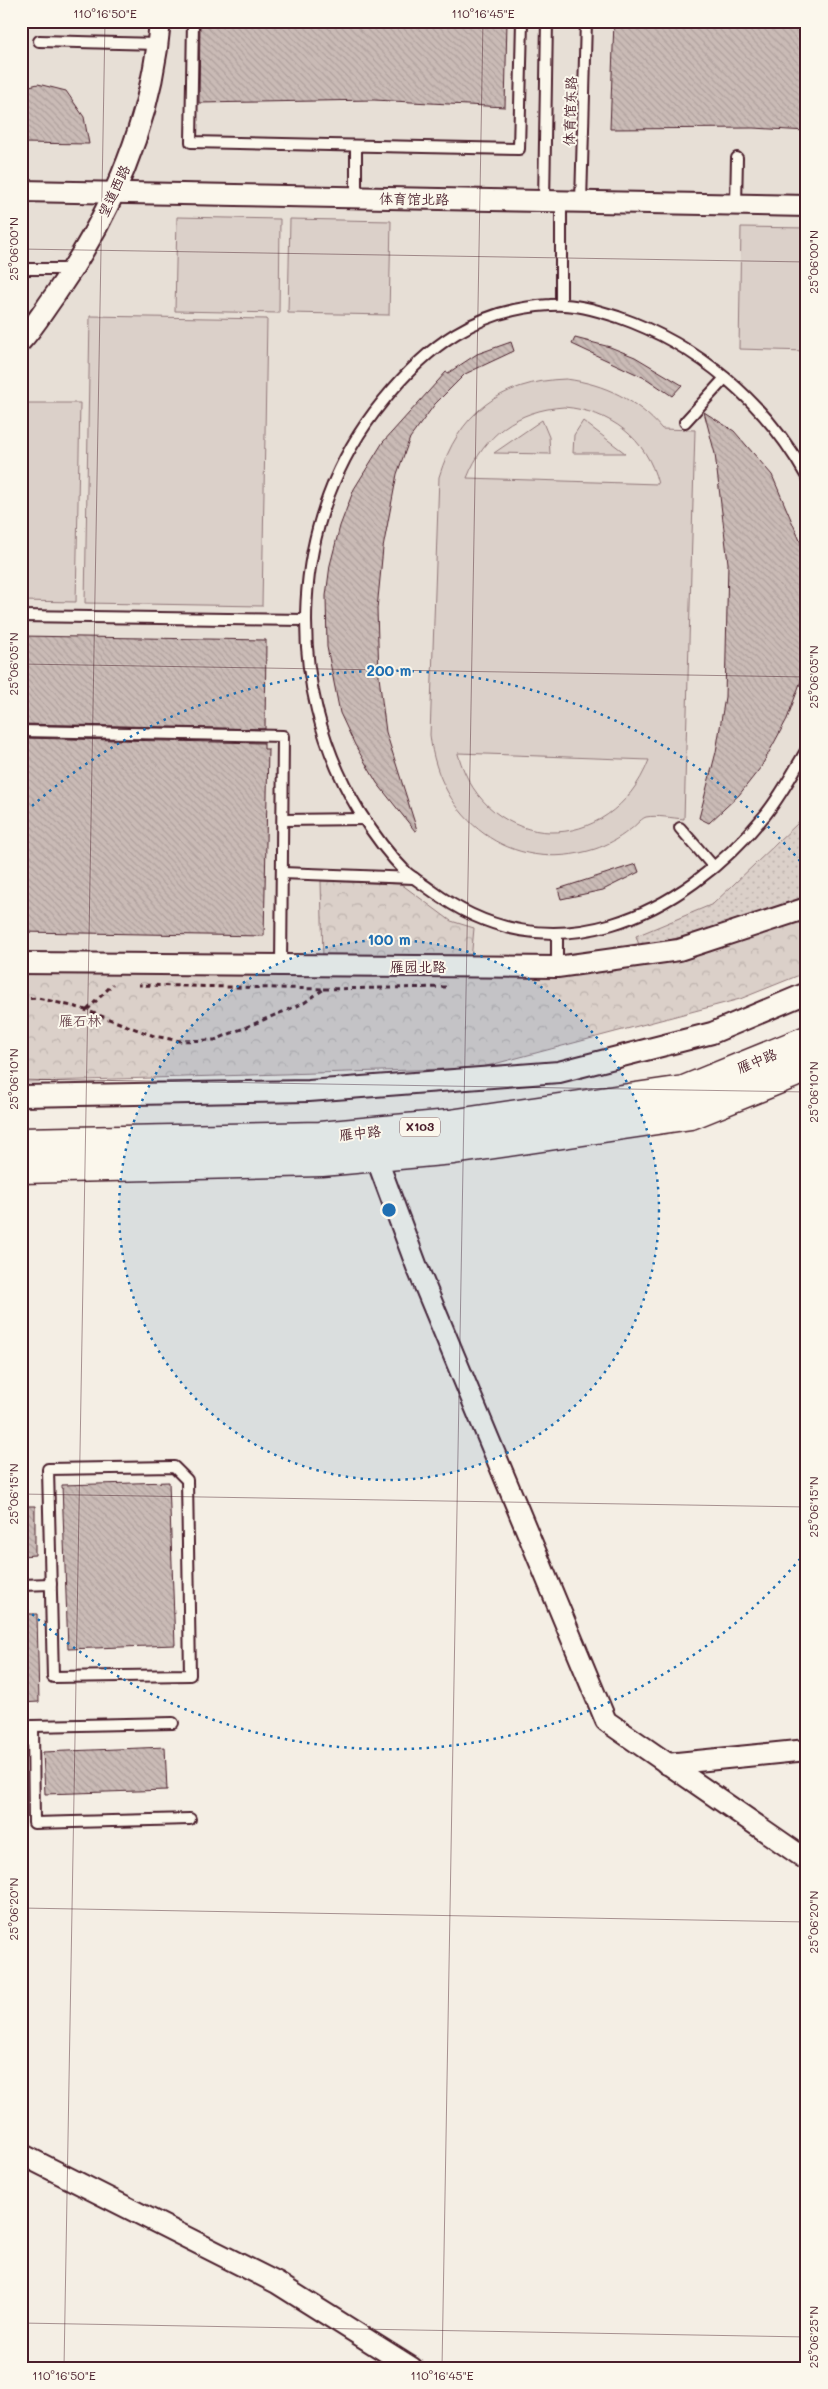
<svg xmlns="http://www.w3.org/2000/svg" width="828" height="2389" font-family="Mali,'LXGW WenKai TC',sans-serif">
  <defs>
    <pattern id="grass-dots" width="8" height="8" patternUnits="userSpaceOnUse" patternTransform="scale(1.25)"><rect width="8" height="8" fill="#dbd0c9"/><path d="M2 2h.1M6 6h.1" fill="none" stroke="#bdb2ad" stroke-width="1.8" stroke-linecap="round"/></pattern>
    <pattern id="forest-crowns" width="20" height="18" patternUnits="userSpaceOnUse" patternTransform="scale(1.25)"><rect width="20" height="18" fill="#dbd0c9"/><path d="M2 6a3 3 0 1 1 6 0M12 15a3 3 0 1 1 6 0" fill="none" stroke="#bdb2ad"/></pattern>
    <pattern id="building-back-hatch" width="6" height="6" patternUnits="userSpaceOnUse" patternTransform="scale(1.25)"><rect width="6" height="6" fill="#cabbb6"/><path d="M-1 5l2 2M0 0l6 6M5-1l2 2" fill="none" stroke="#afa09d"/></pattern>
  </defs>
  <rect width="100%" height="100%" fill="#f4eee4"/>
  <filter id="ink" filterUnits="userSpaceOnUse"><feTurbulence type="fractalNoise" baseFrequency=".02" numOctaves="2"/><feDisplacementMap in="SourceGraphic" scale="10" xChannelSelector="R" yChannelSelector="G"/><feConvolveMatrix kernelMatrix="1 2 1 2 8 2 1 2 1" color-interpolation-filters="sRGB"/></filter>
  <g filter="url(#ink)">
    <path fill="#e7dfd6" d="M21,21H807V972L740,999L21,1082Z"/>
    <path fill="url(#grass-dots)" stroke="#92787a" d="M807,809V896L729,924L640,948L636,936L713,904L797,824Z"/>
    <g fill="url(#forest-crowns)" stroke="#92787a">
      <path d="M321,881L401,884L451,921L474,928L471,960L323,958Z"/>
      <path d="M807,908V972L740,999L479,1068L21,1082V963L557,967L679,950Z"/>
    </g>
    <g fill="#dbd0c9" stroke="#92787a" fill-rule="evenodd">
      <path d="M177,217L280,219L279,313L175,311Z"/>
      <path d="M290,219L391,221L389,315L288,313Z"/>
      <path d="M741,227L807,228V351L739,349Z"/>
      <path d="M90,316L267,319L262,606L85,603Z"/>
      <path d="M566,379C605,384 637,400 662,429L695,430L684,819C672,818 657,815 646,817C640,819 634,828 628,831C618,839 607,845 595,849C510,876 439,819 430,735L439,477C458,414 500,381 566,379ZM564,407C610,411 647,438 658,484L467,478C484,435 517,410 564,407ZM458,754V753L649,760C611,858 487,856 458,754Z"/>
      <path d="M21,403H80L76,602L21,601Z"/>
      <path d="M542,420L549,437L550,454L494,453Z"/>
      <path d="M583,421L625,453H573L574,435Z"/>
    </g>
    <g fill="url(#building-back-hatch)" stroke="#4a1f2b">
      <path d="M200,21H507L505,107L374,100L199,103Z"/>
      <path d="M614,21H807V131L753,128L610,129Z"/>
      <path d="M38,84L66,91L84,117L89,144L21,143V88Z"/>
      <path d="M575,338L610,347L635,357L682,385L672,396L647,379L572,344Z"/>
      <path d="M511,342L514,351L465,374L435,404L410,438L397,474L383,548L377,609L379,677L386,732L417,830L415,831L377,783L355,745L340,713L327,647L326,596L330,565L340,526L354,489L383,442L446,372L448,373L477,354Z"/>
      <path d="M704,412L734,431L772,475L801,543L807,592V646L802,678L787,719L761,767L739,795L709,823L699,818L716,752L725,697L728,563L715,454Z"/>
      <path d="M21,636L266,640L265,729L21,724Z"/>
      <path d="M21,738L264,743V749H268L264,936L21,932Z"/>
      <path d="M636,864L639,872L603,890L561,899L558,889Z"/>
      <path d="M169,1482L175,1645L68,1649L62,1485Z"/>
      <path d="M21,1506H35V1555L21,1556Z"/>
      <path d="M21,1614H37L39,1702L21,1703Z"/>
      <path d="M165,1747L167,1790L45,1794L43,1752Z"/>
    </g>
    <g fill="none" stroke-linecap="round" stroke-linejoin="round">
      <g stroke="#4a1f2b" stroke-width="14">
        <g id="lane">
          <path d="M193,21L191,142L519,149L522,21"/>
          <path d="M39,41L158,44"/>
          <path d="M356,198V146"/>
          <path d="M544,201L547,21"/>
          <path d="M561,202V304"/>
          <path d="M581,202L586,21"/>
          <path d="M736,204L737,158"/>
          <path d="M21,269H72"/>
          <path d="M685,422L725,378"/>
          <path d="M807,477C765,402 699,345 618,317C596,310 573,303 550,305C477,309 428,345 383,401C288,517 282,684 359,811C372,832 388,854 406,872C413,878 423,884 431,890C550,979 681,918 766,814C782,794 794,771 807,749"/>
          <path d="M21,616L305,620"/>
          <path d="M21,731L283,736L281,966"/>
          <path d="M283,820L364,819"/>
          <path d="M680,828L713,866"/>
          <path d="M282,873L414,878"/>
          <path d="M557,967V934"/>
          <path d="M174,1467L187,1480L190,1675L53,1677L48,1469Z"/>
          <path d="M21,1585L51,1584"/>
          <path d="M21,1726H33L34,1823L190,1819"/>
          <path d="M33,1726L173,1723"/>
        </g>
      </g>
      <g stroke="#4a1f2b" stroke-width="24">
        <g id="street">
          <path d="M21,191L807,206"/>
          <path d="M21,341C34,327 44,310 55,295C112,213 152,121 160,21"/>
          <path d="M21,963L557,967L679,950L807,908"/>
          <path d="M21,1096L309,1091L559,1072L712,1033L807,993"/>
          <path d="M374,1146L376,1157L417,1267L606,1721L807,1860"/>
          <path d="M667,1764L807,1750"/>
          <path d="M21,2154L277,2283L412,2368"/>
        </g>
      </g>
      <g stroke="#4a1f2b" stroke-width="31">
        <g id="primary">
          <path d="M21,1142L320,1136L450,1124L684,1090L807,1040"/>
          <path d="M21,1169L322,1162L453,1150L691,1115L807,1068"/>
        </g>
      </g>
      <g stroke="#4a1f2b" stroke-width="3" stroke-dasharray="5 4" stroke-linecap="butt">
        <path d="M324,989L446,987"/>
        <path d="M21,999L38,998L80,1008L154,1036L180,1041L215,1040L304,1003L324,989L139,985"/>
        <path d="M87,1010L113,984"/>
      </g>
      <use href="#lane" stroke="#fbf7ec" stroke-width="10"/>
      <use href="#street" stroke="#fbf7ec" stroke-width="20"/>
      <use href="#primary" stroke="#fbf7ec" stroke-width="28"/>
    </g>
  </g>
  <path fill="none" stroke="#4a1f2b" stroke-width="1" stroke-opacity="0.45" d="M21,249L807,262M21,664L807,677M21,1079L807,1092M21,1494L807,1507M21,1908L807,1922M21,2323L807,2337M64,2368L105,21M442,2368L483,21"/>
  <circle cx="389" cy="1210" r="270" fill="#1f6fb2" fill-opacity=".12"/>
  <g fill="none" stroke="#1f6fb2" stroke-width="2.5" stroke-dasharray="2.5 5">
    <circle cx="389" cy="1210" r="270"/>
    <path d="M805 1553A539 539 0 0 1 21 1604M21 816A539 539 0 0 1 805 867"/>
  </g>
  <g text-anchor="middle" stroke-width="4" stroke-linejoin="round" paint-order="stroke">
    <rect fill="#fbf7ec" stroke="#7f6065" stroke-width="1" x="400" y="1117.5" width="40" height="19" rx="4"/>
    <g font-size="12" font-weight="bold" fill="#4a1f2b">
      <text x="420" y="1131">X103</text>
    </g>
    <g font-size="14" fill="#4a1f2b" stroke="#fbf7ec">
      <text transform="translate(570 111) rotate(-88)" y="5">体育馆东路</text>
      <text transform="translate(114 191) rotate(-65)" y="5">望道西路</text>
      <text transform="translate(414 199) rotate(1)" y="5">体育馆北路</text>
      <text x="418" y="972">雁园北路</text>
      <text transform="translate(757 1061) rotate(-22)" y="5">雁中路</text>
      <text transform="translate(360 1133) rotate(-6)" y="5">雁中路</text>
    </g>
    <g font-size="14" fill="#6e4b52" stroke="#fbf7ec">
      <text x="80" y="1026">雁石林</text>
    </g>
  </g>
  <circle cx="389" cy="1210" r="8" fill="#1f6fb2" stroke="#fbf7ec" stroke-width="2.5"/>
  <g font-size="15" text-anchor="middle" font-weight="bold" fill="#1f6fb2" stroke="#fbf7ec" stroke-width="4" stroke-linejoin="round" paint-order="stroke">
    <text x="389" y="676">200 m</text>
    <text x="389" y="945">100 m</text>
  </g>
  <rect width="828" height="2389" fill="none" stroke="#fbf7ec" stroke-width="55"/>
  <rect x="28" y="28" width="772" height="2334" fill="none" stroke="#4a1f2b" stroke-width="2"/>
  <g font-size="12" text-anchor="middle" fill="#4a1f2b">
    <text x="105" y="18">110°16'50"E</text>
    <text x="483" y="18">110°16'45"E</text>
    <text transform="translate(14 249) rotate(-90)" y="4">25°06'00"N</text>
    <text transform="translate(814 262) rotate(-90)" y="4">25°06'00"N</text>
    <text transform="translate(14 664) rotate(-90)" y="4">25°06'05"N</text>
    <text transform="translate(814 677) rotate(-90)" y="4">25°06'05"N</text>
    <text transform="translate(14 1079) rotate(-90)" y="4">25°06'10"N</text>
    <text transform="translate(814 1092) rotate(-90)" y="4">25°06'10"N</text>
    <text transform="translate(14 1494) rotate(-90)" y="4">25°06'15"N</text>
    <text transform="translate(814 1507) rotate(-90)" y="4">25°06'15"N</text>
    <text transform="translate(14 1909) rotate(-90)" y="4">25°06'20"N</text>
    <text transform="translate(814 1922) rotate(-90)" y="4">25°06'20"N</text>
    <text transform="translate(814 2337) rotate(-90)" y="4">25°06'25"N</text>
    <text x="64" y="2380">110°16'50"E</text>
    <text x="442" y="2380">110°16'45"E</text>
  </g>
</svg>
